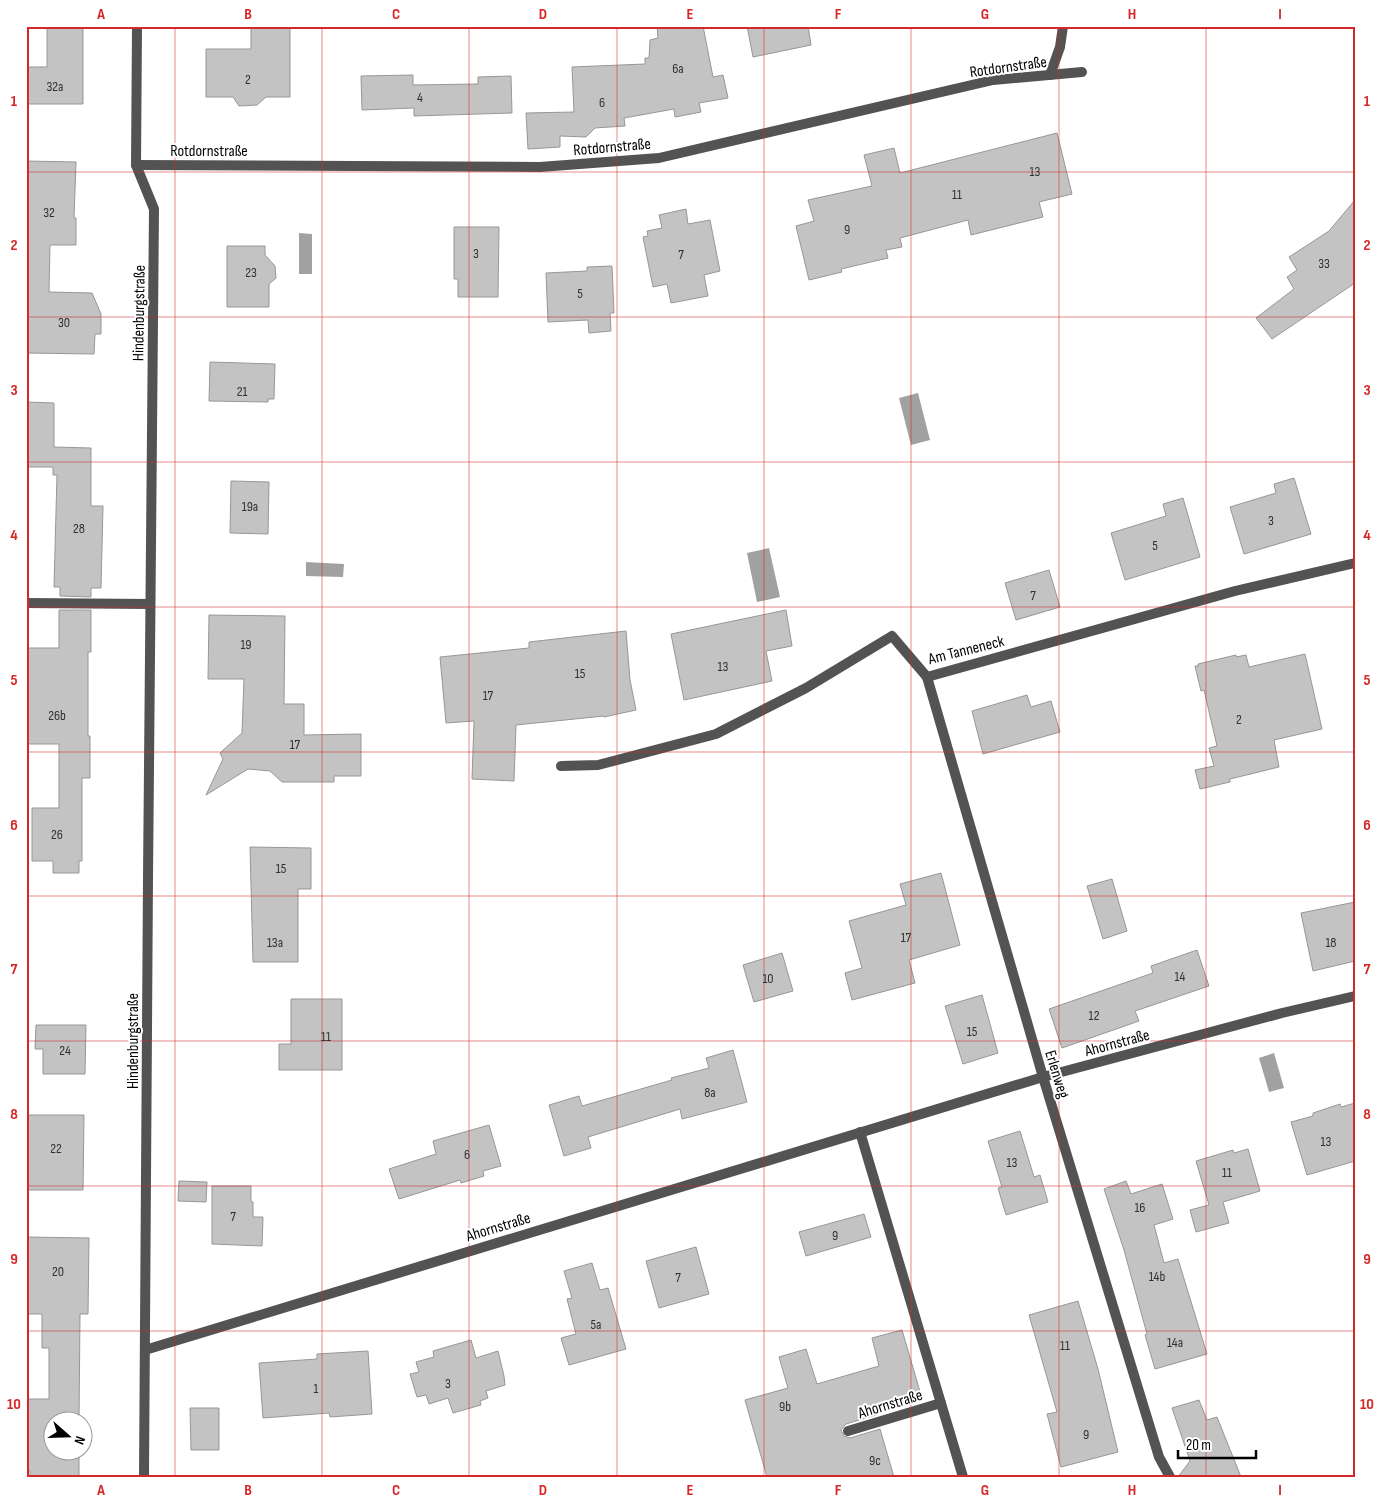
<svg xmlns="http://www.w3.org/2000/svg" width="1381" height="1503" font-family="'Sofia Sans Condensed',sans-serif">
  <rect width="100%" height="100%" fill="#fff"/>
  <g fill="#a1a1a1">
    <path d="M299,233L312,234V274H299Z"/>
    <path d="M918,393L930,440L911,445L899,398Z"/>
    <path d="M769,548L780,597L757,602L747,553Z"/>
    <path d="M306,562L344,564L343,577L306,576Z"/>
    <path d="M1274,1053L1284,1088L1269,1092L1259,1058Z"/>
  </g>
  <g fill="#c3c3c3" stroke="#979797">
    <path d="M251,26H290V97H266L257,105L239,106L233,97H206V49H251Z"/>
    <path d="M657,26H703L713,77L723,75L728,98L699,103L701,112L675,117L674,109L624,118L625,126L595,128L586,137L560,136V147L528,149L526,113L574,112L572,67L645,64V58H649L650,40L658,38Z"/>
    <path d="M747,26H808L811,45L753,57Z"/>
    <path d="M47,28H83V104H26V67H47Z"/>
    <path d="M413,75V85L478,84V77L511,76L512,113L414,116V108L362,110L361,76Z"/>
    <path d="M1057,133L1072,194L1039,202L1043,217L971,235L968,220L900,238L902,247L886,250L888,258L841,269L842,272L809,280L796,226L814,221L808,200L872,186L864,155L894,148L900,173Z"/>
    <path d="M26,161L76,162L74,218H76V245H50L49,292L92,293L101,314V334H95L94,354L26,353Z"/>
    <path d="M1355,200V283L1272,339L1256,318L1294,289L1287,277L1297,270L1289,257L1329,231Z"/>
    <path d="M686,209L688,224L710,220L720,271L704,275L708,296L671,303L667,284L653,287L643,237L648,236L647,231L662,228L659,215Z"/>
    <path d="M454,227H499L498,297H458V279H454Z"/>
    <path d="M227,246H265V255L275,266L276,278L269,284V307H227Z"/>
    <path d="M612,266L614,313H610L611,331L589,333L588,320L548,322L546,273L587,271V267Z"/>
    <path d="M210,362L275,364L274,399H268V402L209,401Z"/>
    <path d="M26,402L54,403V447L91,448V506H103L101,588H91V597L60,596V587H54L57,475H53V467H26Z"/>
    <path d="M1294,478L1311,534L1244,554L1230,507L1276,493L1274,484Z"/>
    <path d="M231,481L269,482L268,534L230,533Z"/>
    <path d="M1183,498L1200,557L1125,580L1111,533L1166,516L1163,504Z"/>
    <path d="M1049,570L1060,607L1016,620L1005,583Z"/>
    <path d="M59,610H91V652H88V736H90V778H82V861H79V873H53V861H32V808H59V744H26V648H59Z"/>
    <path d="M786,610L792,646L766,651L772,681L684,700L671,634Z"/>
    <path d="M209,615L285,616L284,704H304V735L361,734V776H334V782H282L270,771L248,769L206,795L223,759L220,753L242,733L244,679H208Z"/>
    <path d="M626,631L630,680L636,710L604,717V716L516,725L514,781L472,779L474,721L446,723L440,657L529,648V642Z"/>
    <path d="M1305,654L1322,729L1274,740L1279,767L1230,779V782L1200,789L1195,770L1214,766L1209,748L1217,746L1204,690L1201,691L1195,666H1198V664L1236,655V657L1246,655L1249,667Z"/>
    <path d="M1027,695L1031,707L1051,701L1060,732L983,754L972,711Z"/>
    <path d="M250,847L311,848V889H298V962H253Z"/>
    <path d="M941,873L960,945L909,960L915,983L852,1000L845,973L862,968L849,921L906,905L900,884Z"/>
    <path d="M1112,879L1127,931L1103,939L1087,886Z"/>
    <path d="M1355,902V961L1313,971L1301,913Z"/>
    <path d="M1197,950L1209,986L1135,1011L1139,1021L1062,1048L1049,1009L1153,973L1151,966Z"/>
    <path d="M782,953L793,991L754,1002L743,965Z"/>
    <path d="M982,995L998,1053L963,1064L945,1006Z"/>
    <path d="M291,999H342V1070H279V1044H291Z"/>
    <path d="M36,1025H86L85,1074H43V1049H35Z"/>
    <path d="M733,1050L747,1102L682,1119L680,1109L588,1137L591,1148L564,1156L549,1105L579,1096L582,1106L672,1080L671,1078L709,1068L706,1058Z"/>
    <path d="M1355,1103V1161L1307,1175L1291,1122L1313,1116V1113L1340,1104L1341,1107Z"/>
    <path d="M26,1115H84L83,1190H28Z"/>
    <path d="M489,1125L501,1166L483,1171L484,1176L461,1183L460,1180L399,1199L389,1169L436,1154L433,1141Z"/>
    <path d="M1020,1131L1034,1177L1040,1175L1048,1202L1006,1215L998,1188L1002,1187L988,1141Z"/>
    <path d="M1248,1149L1260,1191L1223,1202L1229,1223L1196,1232L1190,1210L1209,1205L1196,1161L1233,1150L1234,1153Z"/>
    <path d="M179,1181L207,1182L206,1202L178,1201Z"/>
    <path d="M1126,1181L1131,1194L1162,1184L1173,1219L1154,1225L1164,1263L1178,1259L1207,1354L1155,1369L1145,1335L1147,1334L1124,1250L1104,1189Z"/>
    <path d="M212,1186H251V1202H253V1217H263L262,1246L212,1244Z"/>
    <path d="M864,1214L871,1237L806,1256L799,1232Z"/>
    <path d="M26,1237L89,1238L88,1314H80L79,1420H52V1450H79V1477H30V1471H26V1399H49V1348H42V1314H26Z"/>
    <path d="M696,1247L709,1294L659,1308L646,1261Z"/>
    <path d="M592,1263L600,1290L608,1288L626,1349L569,1365L561,1338L576,1334L567,1299L572,1298L564,1271Z"/>
    <path d="M1078,1301L1098,1369L1118,1452L1061,1467L1047,1414L1057,1412L1029,1315Z"/>
    <path d="M902,1330L921,1395L874,1408L876,1415L846,1424L841,1430L844,1436L850,1438L880,1429L894,1477H767L745,1400L788,1388L779,1357L806,1349L817,1384L879,1366L872,1338Z"/>
    <path d="M471,1340L476,1358L498,1351L504,1376L505,1385L486,1391L488,1398L480,1401L481,1405L453,1413L448,1398L429,1404L426,1395L417,1397L410,1374L419,1372L416,1362L434,1357L433,1351Z"/>
    <path d="M368,1351L372,1414L330,1417L329,1413L263,1418L259,1363L317,1359V1354Z"/>
    <path d="M1199,1400L1207,1420L1217,1417L1241,1477H1178L1190,1461L1172,1408Z"/>
    <path d="M190,1408H219V1450H191Z"/>
  </g>
  <g fill="none" stroke-linecap="round" stroke-linejoin="round">
    <path stroke="#535353" stroke-width="10" d="M1050,75L1060,47L1063,26"/>
    <g stroke="#535353" stroke-width="10">
      <path d="M137,26L136,165L154,209L148,878L144,1477"/>
      <path d="M136,165L540,167L659,158L993,80L1082,72"/>
      <path d="M26,603L150,604"/>
      <path d="M927,677L1043,1077L1159,1457L1170,1477"/>
      <path d="M561,766L598,765L716,734L806,688L892,636L927,677L1235,591L1355,563"/>
      <path d="M860,1132L963,1477"/>
      <path d="M145,1350L1043,1077L1282,1013L1355,996"/>
      <path d="M848,1431L941,1403"/>
    </g>
  </g>
  <path fill="none" stroke="#d62828" stroke-width="1" stroke-opacity="0.55" d="M175,26V1477M322,26V1477M469,26V1477M617,26V1477M764,26V1477M911,26V1477M1059,26V1477M1206,26V1477M26,172H1355M26,317H1355M26,462H1355M26,607H1355M26,752H1355M26,896H1355M26,1041H1355M26,1186H1355M26,1331H1355"/>
  <g text-anchor="middle" stroke-width="4" stroke-linejoin="round" paint-order="stroke">
    <g font-size="14" fill="#313131">
      <text x="678" y="73">6a</text>
      <text x="248" y="84">2</text>
      <text x="55" y="91">32a</text>
      <text x="420" y="102">4</text>
      <text x="602" y="107">6</text>
      <text x="1035" y="176">13</text>
      <text x="957" y="199">11</text>
      <text x="49" y="217">32</text>
      <text x="847" y="234">9</text>
      <text x="476" y="258">3</text>
      <text x="681" y="259">7</text>
      <text x="1324" y="268">33</text>
      <text x="251" y="277">23</text>
      <text x="580" y="298">5</text>
      <text x="64" y="327">30</text>
      <text x="242" y="396">21</text>
      <text x="250" y="511">19a</text>
      <text x="1271" y="525">3</text>
      <text x="79" y="533">28</text>
      <text x="1155" y="550">5</text>
      <text x="1033" y="600">7</text>
      <text x="246" y="649">19</text>
      <text x="723" y="671">13</text>
      <text x="580" y="678">15</text>
      <text x="488" y="700">17</text>
      <text x="57" y="720">26b</text>
      <text x="1239" y="724">2</text>
      <text x="295" y="749">17</text>
      <text x="57" y="839">26</text>
      <text x="281" y="873">15</text>
      <text x="906" y="942">17</text>
      <text x="275" y="947">13a</text>
      <text x="1331" y="947">18</text>
      <text x="1180" y="981">14</text>
      <text x="768" y="983">10</text>
      <text x="1094" y="1020">12</text>
      <text x="972" y="1036">15</text>
      <text x="326" y="1041">11</text>
      <text x="65" y="1055">24</text>
      <text x="710" y="1097">8a</text>
      <text x="1326" y="1146">13</text>
      <text x="56" y="1153">22</text>
      <text x="467" y="1159">6</text>
      <text x="1012" y="1167">13</text>
      <text x="1227" y="1177">11</text>
      <text x="1140" y="1212">16</text>
      <text x="233" y="1221">7</text>
      <text x="835" y="1240">9</text>
      <text x="58" y="1276">20</text>
      <text x="1157" y="1281">14b</text>
      <text x="678" y="1282">7</text>
      <text x="596" y="1329">5a</text>
      <text x="1175" y="1347">14a</text>
      <text x="1065" y="1350">11</text>
      <text x="448" y="1388">3</text>
      <text x="316" y="1393">1</text>
      <text x="785" y="1411">9b</text>
      <text x="1086" y="1439">9</text>
      <text x="875" y="1465">9c</text>
    </g>
    <g font-size="16" fill="#000" stroke="#fff">
      <text transform="translate(1008 66) rotate(-8)" y="6">Rotdornstraße</text>
      <text transform="translate(612 146) rotate(-5)" y="6">Rotdornstraße</text>
      <text x="209" y="156">Rotdornstraße</text>
      <text transform="translate(138 313) rotate(-89)" y="6">Hindenburgstraße</text>
      <text transform="translate(966 649) rotate(-14)" y="6">Am Tanneneck</text>
      <text transform="translate(132 1041) rotate(-90)" y="6">Hindenburgstraße</text>
      <text transform="translate(1117 1042) rotate(-15)" y="6">Ahornstraße</text>
      <text transform="translate(1058 1074) rotate(73)" y="6">Erlenweg</text>
      <text transform="translate(498 1226) rotate(-17)" y="6">Ahornstraße</text>
      <text transform="translate(890 1403) rotate(-17)" y="6">Ahornstraße</text>
    </g>
  </g>
  <rect width="1381" height="1503" fill="none" stroke="#ffffff" stroke-width="55"/>
  <g transform="translate(68 1436) rotate(110)"><circle r="24" fill="#ffffff" stroke="#999999"/>
  <path d="M0-4L9 19L0 12L-9 19Z" fill="#000000"/>
  <text y="-8" font-size="14" font-weight="bold" text-anchor="middle" fill="#000000">N</text>
  </g>
  <path d="M1178 1450v8h78v-8" fill="none" stroke="#000000" stroke-width="2.5"/>
  <text x="1186" y="1450" font-size="15" fill="#000000" stroke="#ffffff" stroke-width="4" paint-order="stroke">20 m</text>
  <rect x="28" y="28" width="1326" height="1448" fill="none" stroke="#d62828" stroke-width="2"/>
  <g font-size="16" text-anchor="middle" font-weight="bold" fill="#d62828">
    <text x="101" y="19">A</text>
    <text x="248" y="19">B</text>
    <text x="396" y="19">C</text>
    <text x="543" y="19">D</text>
    <text x="690" y="19">E</text>
    <text x="838" y="19">F</text>
    <text x="985" y="19">G</text>
    <text x="1132" y="19">H</text>
    <text x="1280" y="19">I</text>
    <text x="14" y="106">1</text>
    <text x="1367" y="106">1</text>
    <text x="14" y="250">2</text>
    <text x="1367" y="250">2</text>
    <text x="14" y="395">3</text>
    <text x="1367" y="395">3</text>
    <text x="14" y="540">4</text>
    <text x="1367" y="540">4</text>
    <text x="14" y="685">5</text>
    <text x="1367" y="685">5</text>
    <text x="14" y="830">6</text>
    <text x="1367" y="830">6</text>
    <text x="14" y="974">7</text>
    <text x="1367" y="974">7</text>
    <text x="14" y="1119">8</text>
    <text x="1367" y="1119">8</text>
    <text x="14" y="1264">9</text>
    <text x="1367" y="1264">9</text>
    <text x="14" y="1409">10</text>
    <text x="1367" y="1409">10</text>
    <text x="101" y="1495">A</text>
    <text x="248" y="1495">B</text>
    <text x="396" y="1495">C</text>
    <text x="543" y="1495">D</text>
    <text x="690" y="1495">E</text>
    <text x="838" y="1495">F</text>
    <text x="985" y="1495">G</text>
    <text x="1132" y="1495">H</text>
    <text x="1280" y="1495">I</text>
  </g>
</svg>
